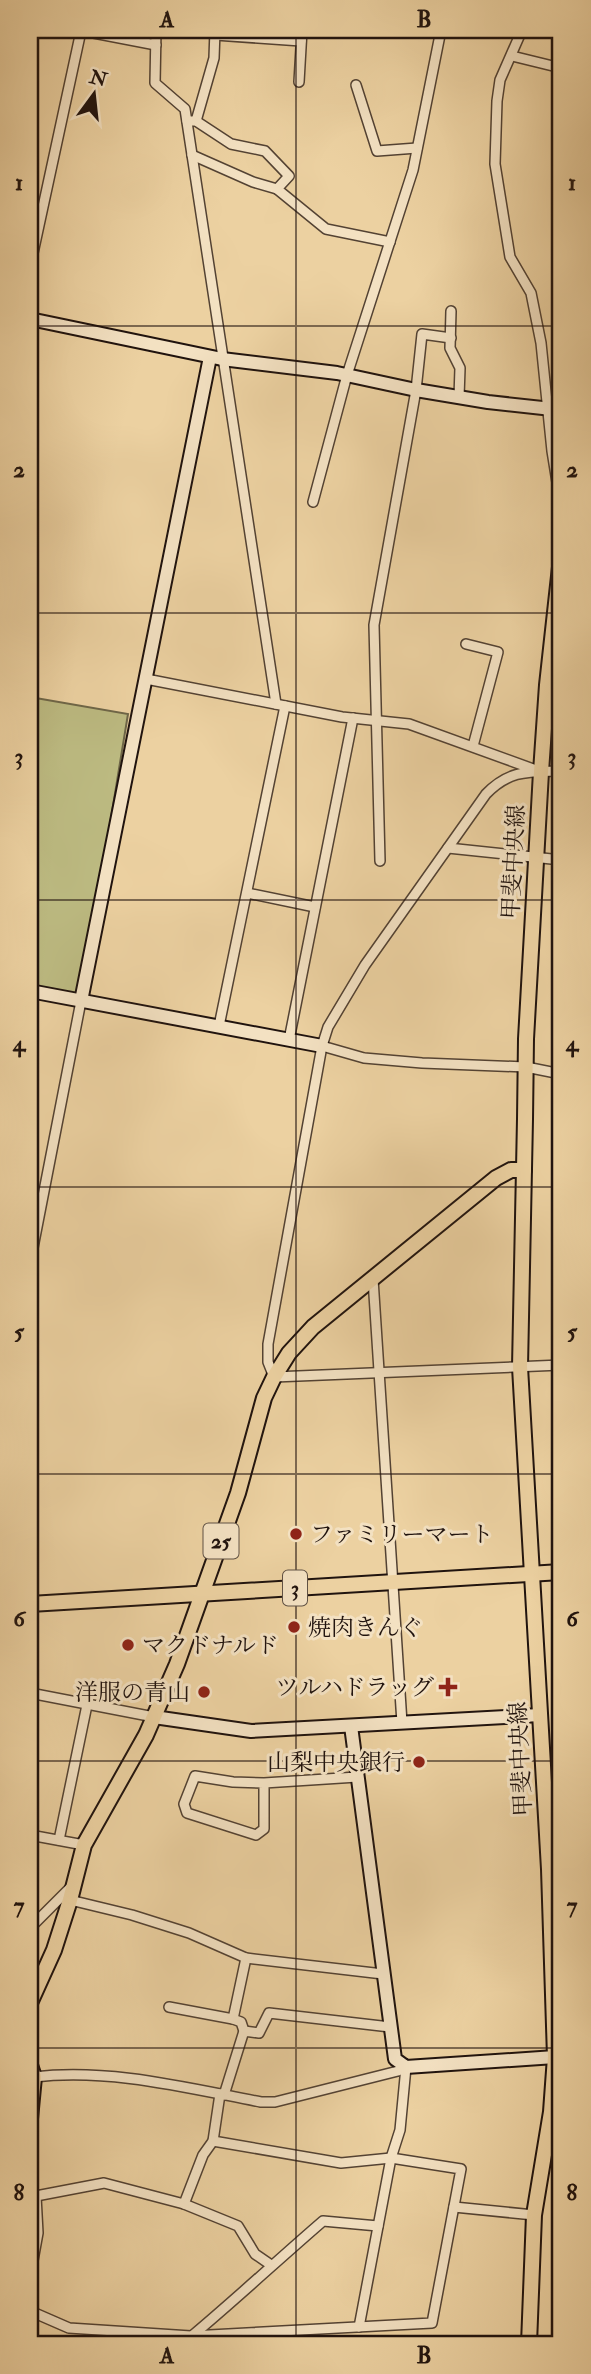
<svg xmlns="http://www.w3.org/2000/svg" width="591" height="2374" font-family="'IM FELL Double Pica','Noto Serif JP',serif">
  <rect width="100%" height="100%" fill="#ecd1a1"/>
  <filter id="stains"><feTurbulence type="fractalNoise" baseFrequency=".00286" numOctaves="4"/><feColorMatrix values="0 0 0 0 .2 0 0 0 0 .09 0 0 0 0 .02 0 0 0 .5 -.17"/></filter>
  <radialGradient id="worn" r=".72"><stop offset=".6" stop-color="#630" stop-opacity="0"/><stop offset="1" stop-color="#630" stop-opacity=".3"/></radialGradient>
  <path fill="#bcba81" stroke="#6e6648" stroke-width="2" d="M30,697L128,714L81,1001L30,991Z"/>
  <g fill="none" stroke-linecap="round" stroke-linejoin="round">
    <g stroke="#534233" stroke-width="12">
      <g id="street">
        <path d="M78,30L156,45"/>
        <path d="M156,30L155,83L185,109L276,704"/>
        <path d="M522,30L500,80L497,101L495,164L510,257L531,293L541,343L552,451L561,507"/>
        <path d="M215,35L301,41"/>
        <path d="M512,56L561,68"/>
        <path d="M299,82L302,30"/>
        <path d="M356,85L377,151L417,148"/>
        <path d="M187,121H196L231,144L265,151L289,176L277,189L326,229L390,242"/>
        <path d="M196,121L214,58L215,30"/>
        <path d="M192,155L253,182L277,189"/>
        <path d="M30,267L81,31"/>
        <path d="M451,311L450,348L460,368L459,397"/>
        <path d="M313,502L347,375L413,170L441,30"/>
        <path d="M466,644L498,652L473,746"/>
        <path d="M146,679L342,717L409,724L536,770"/>
        <path d="M561,771C530,772 510,769 486,794L365,965L328,1027L322,1046L268,1344V1362L274,1377L561,1365"/>
        <path d="M448,848L561,860"/>
        <path d="M380,861L374,625L416,390L422,334L451,338"/>
        <path d="M247,893L315,907"/>
        <path d="M219,1026L285,706"/>
        <path d="M289,1040L353,718"/>
        <path d="M322,1046L364,1058L422,1063L526,1067L561,1074"/>
        <path d="M30,1263L81,1001"/>
        <path d="M373,1279L402,1723"/>
        <path d="M30,1693L154,1717"/>
        <path d="M264,1783V1829L256,1835L187,1813L184,1804L195,1776L233,1782L264,1783L357,1777"/>
        <path d="M30,1835L84,1845"/>
        <path d="M59,1840L87,1705"/>
        <path d="M70,1900L132,1915L189,1933L246,1958L383,1974"/>
        <path d="M30,1928L73,1885"/>
        <path d="M169,2007L233,2019"/>
        <path d="M244,2031L241,2022L233,2019L246,1958"/>
        <path d="M34,2077C109,2068 187,2088 261,2102H275L398,2071L406,2067"/>
        <path d="M224,2095L244,2031L259,2033L269,2013L390,2027"/>
        <path d="M30,2194L36,2196L104,2183L184,2204L238,2226L255,2254L271,2265"/>
        <path d="M184,2204L203,2155L213,2141L220,2094"/>
        <path d="M454,2207L534,2215"/>
        <path d="M30,2277L38,2233L36,2196"/>
        <path d="M30,2311L69,2328L191,2336L432,2323L461,2169L391,2158L341,2163L213,2141"/>
        <path d="M359,2327L391,2158L400,2130L406,2067"/>
        <path d="M193,2335C237,2298 279,2259 323,2221L378,2226"/>
      </g>
    </g>
    <g stroke="#20130e" stroke-width="16">
      <g id="secondary">
        <path d="M30,319L222,359L337,373L416,390L488,402L561,410"/>
        <path d="M30,991L322,1046"/>
        <path d="M81,1001L210,357"/>
        <path d="M154,1717L251,1731L540,1715"/>
        <path d="M351,1726L395,2059L406,2067L555,2057"/>
      </g>
    </g>
    <g stroke="#20130e" stroke-width="18">
      <g id="primary">
        <path d="M30,1604L561,1572"/>
        <path d="M30,2003L54,1950L70,1900L84,1845L146,1735L177,1664L238,1493L264,1398L274,1377L289,1353L313,1327L496,1178L511,1170H524"/>
        <path d="M30,2065L34,2077L30,2119"/>
        <path d="M529,2344L534,2215L551,2112L555,2057L549,1869L520,1367L525,1119L526,1039L541,772L547,685L561,558"/>
      </g>
    </g>
    <use href="#street" stroke="#f3e1c2" stroke-width="9"/>
    <use href="#secondary" stroke="#f3e1c2" stroke-width="12"/>
    <use href="#primary" stroke="#ecd1a1" stroke-width="14"/>
  </g>
  <path fill="none" stroke="#20130e" stroke-width="2" stroke-opacity="0.55" d="M296,30V2344M30,326H561M30,613H561M30,900H561M30,1187H561M30,1474H561M30,1761H561M30,2048H561"/>
  <g fill="#8f2418" stroke="#f3e1c2" stroke-width="2.5">
    <circle cx="296" cy="1534" r="7"/>
    <circle cx="294" cy="1627" r="7"/>
    <circle cx="128" cy="1645" r="7"/>
    <path d="M444.5 1676.5h7v7h7v7h-7v7h-7v-7h-7v-7h7z"/>
    <circle cx="204" cy="1692" r="7"/>
    <circle cx="419" cy="1762" r="7"/>
  </g>
  <g text-anchor="middle" stroke-width="6" stroke-linejoin="round" paint-order="stroke">
    <g fill="#f3e1c2" stroke="#5f5144" stroke-width="2">
      <rect x="203.5" y="1523.5" width="35" height="35" rx="5"/>
      <rect x="283" y="1570.5" width="24" height="35" rx="5"/>
    </g>
    <g font-size="21" font-weight="bold" fill="#20130e">
      <text x="221" y="1548">25</text>
      <text x="295" y="1595">3</text>
    </g>
    <g font-size="23" fill="#20130e" stroke="#f3e1c2">
      <text transform="translate(513 862) rotate(-87)" y="8">甲斐中央線</text>
      <text transform="translate(520 1759) rotate(-93)" y="8">甲斐中央線</text>
    </g>
    <g font-size="23" fill="#20130e" stroke="#f3e1c2" text-anchor="start">
      <text x="310" y="1542">ファミリーマート</text>
      <text x="308" y="1635">焼肉きんぐ</text>
      <text x="142" y="1653">マクドナルド</text>
      <text x="434" y="1695" text-anchor="end">ツルハドラッグ</text>
      <text x="190" y="1700" text-anchor="end">洋服の青山</text>
      <text x="405" y="1770" text-anchor="end">山梨中央銀行</text>
    </g>
  </g>
  <rect width="591" height="2374" fill="none" stroke="#ecd1a1" stroke-width="77"/>
  <g transform="translate(94 94) rotate(15)" stroke="#f3e1c2" stroke-width="5" paint-order="stroke">
  <path d="M0-5L12 26L0 18L-12 26Z" fill="#20130e"/>
  <text y="-10" font-size="19" font-weight="bold" text-anchor="middle" fill="#20130e">N</text>
  </g>
  <rect x="38" y="38" width="514" height="2298" fill="none" stroke="#20130e" stroke-width="2.5"/>
  <g font-size="23" text-anchor="middle" font-weight="bold" fill="#20130e">
    <text x="167" y="27">A</text>
    <text x="424" y="27">B</text>
    <text x="19" y="190">1</text>
    <text x="572" y="190">1</text>
    <text x="19" y="477">2</text>
    <text x="572" y="477">2</text>
    <text x="19" y="764">3</text>
    <text x="572" y="764">3</text>
    <text x="19" y="1051">4</text>
    <text x="572" y="1051">4</text>
    <text x="19" y="1339">5</text>
    <text x="572" y="1339">5</text>
    <text x="19" y="1626">6</text>
    <text x="572" y="1626">6</text>
    <text x="19" y="1913">7</text>
    <text x="572" y="1913">7</text>
    <text x="19" y="2200">8</text>
    <text x="572" y="2200">8</text>
    <text x="167" y="2363">A</text>
    <text x="424" y="2363">B</text>
  </g>
  <rect width="100%" height="100%" filter="url(#stains)"/>
  <rect width="100%" height="100%" fill="url(#worn)"/>
</svg>
